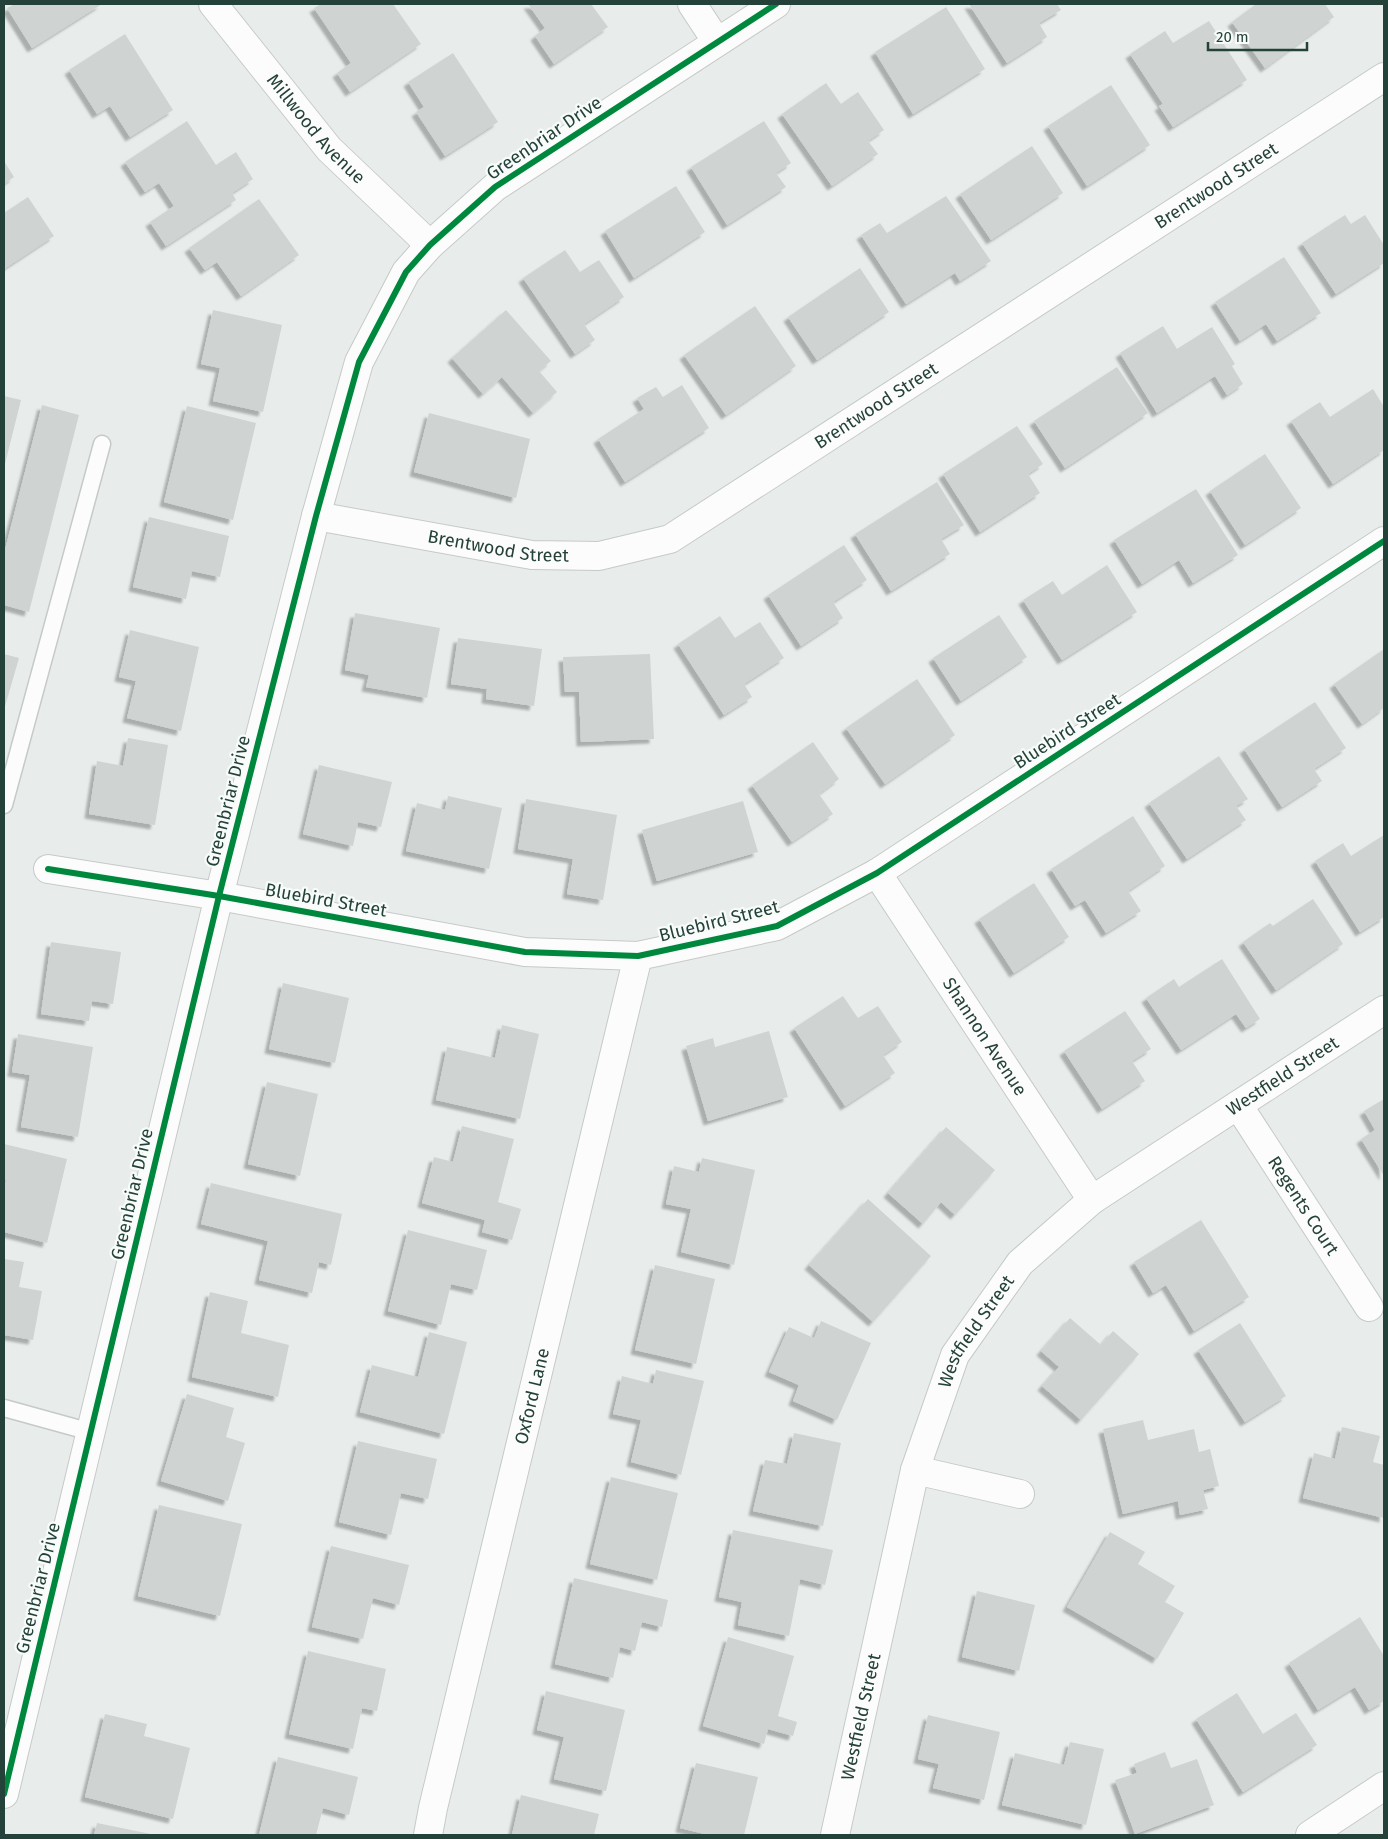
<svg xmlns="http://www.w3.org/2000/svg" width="1388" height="1839" font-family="'Fira Sans',sans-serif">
  <defs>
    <filter id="shadow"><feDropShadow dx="-4.5" dy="4.5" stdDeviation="1" flood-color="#0004"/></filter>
  </defs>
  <rect width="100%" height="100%" fill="#e8edeb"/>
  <g fill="#cfd4d2" filter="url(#shadow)">
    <path d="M15,4H102L32,48L7,8Z"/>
    <path d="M321,4H393L421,44L350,92L337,73L351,63L314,8Z"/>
    <path d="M528,4H591L608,27L554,64L535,36L545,28Z"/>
    <path d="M969,4H1057L1061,10L1039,23L1047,37L1007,63Z"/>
    <path d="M1256,4H1325L1334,17L1265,68L1232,22Z"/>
    <path d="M946,7L985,69L913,114L875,52Z"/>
    <path d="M1209,21L1247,80L1173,127L1159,106L1163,104L1130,54L1165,31L1173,43Z"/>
    <path d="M125,34L173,110L130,137L110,106L97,114L69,70Z"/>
    <path d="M453,53L498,122L445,156L416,112L424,107L408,82Z"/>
    <path d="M826,83L841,104L858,92L884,130L868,141L878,154L832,186L782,114Z"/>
    <path d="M1111,85L1150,145L1087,186L1048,126Z"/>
    <path d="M187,121L216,165L236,152L253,179L232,193L236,200L166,246L150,222L174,206L159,183L145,192L125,162Z"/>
    <path d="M764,121L791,163L776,173L786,187L727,225L691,167Z"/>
    <path d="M1032,146L1063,193L991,240L960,194Z"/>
    <path d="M4,161L14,177L4,184Z"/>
    <path d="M676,186L705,232L634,278L605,231Z"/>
    <path d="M946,196L991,261L960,281L955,273L906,304L861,235L880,223L887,233Z"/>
    <path d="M28,197L54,236L4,269V213Z"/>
    <path d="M259,199L299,255L241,296L217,262L205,270L189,248Z"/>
    <path d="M1345,215L1351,224L1365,215L1384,245V263L1336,294L1302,243Z"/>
    <path d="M565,250L580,272L599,260L624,297L584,324L595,340L575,354L523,278Z"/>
    <path d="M1284,257L1321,313L1277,341L1266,324L1240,341L1215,302Z"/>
    <path d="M860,268L889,312L817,360L788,317Z"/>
    <path d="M755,306L796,366L726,415L684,355Z"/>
    <path d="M213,310L282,325L263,412L213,401L220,368L201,364Z"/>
    <path d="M506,310L551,361L539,371L557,392L533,413L502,377L483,394L452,358Z"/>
    <path d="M1163,326L1177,349L1212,327L1235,364L1232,366L1243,384L1227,395L1215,376L1157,413L1120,353Z"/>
    <path d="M1117,367L1148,413L1065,468L1034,421Z"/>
    <path d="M682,385L709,428L625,482L598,439L644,409L637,398L656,387L663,397Z"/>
    <path d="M1373,389L1384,407V450L1333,484L1291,421L1320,402L1330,417Z"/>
    <path d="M4,396L21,400L4,468Z"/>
    <path d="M42,405L79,415L29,612L4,605V554Z"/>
    <path d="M187,406L256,423L233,520L164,502Z"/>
    <path d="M429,413L530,439L516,498L414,472Z"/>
    <path d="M1017,426L1043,464L1028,474L1040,493L980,532L943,474Z"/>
    <path d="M1265,454L1301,508L1245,545L1210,491Z"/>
    <path d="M937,482L964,525L941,539L950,554L891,591L855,534Z"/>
    <path d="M1196,489L1238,555L1193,583L1179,560L1142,584L1114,540Z"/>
    <path d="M149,517L229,536L220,577L192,571L186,599L133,587Z"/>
    <path d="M844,545L867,580L833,602L843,618L801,646L768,595Z"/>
    <path d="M1107,565L1137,612L1062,660L1023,600L1053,581L1062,595Z"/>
    <path d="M355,613L440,628L427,698L366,687L369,675L345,670Z"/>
    <path d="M999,615L1027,657L961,701L933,658Z"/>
    <path d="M720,616L735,638L760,622L784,658L744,684L752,697L724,715L678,644Z"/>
    <path d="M130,630L199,647L181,731L127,718L136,681L119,677Z"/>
    <path d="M458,638L542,649L534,706L486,699L487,689L451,684Z"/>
    <path d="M1384,649V708L1362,724L1334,684Z"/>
    <path d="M4,654L19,658L4,710Z"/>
    <path d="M650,654L654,739L581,742L579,692H565L563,657Z"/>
    <path d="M917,679L955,735L885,784L846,728Z"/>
    <path d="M1315,702L1346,748L1314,769L1322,781L1282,807L1244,749Z"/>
    <path d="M128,738L168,745L155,825L89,814L97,761L123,766Z"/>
    <path d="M813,742L839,779L819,794L833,814L792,842L752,785Z"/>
    <path d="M1219,756L1248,799L1236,806L1246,820L1187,859L1149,803Z"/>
    <path d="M319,765L392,782L381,827L358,822L353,846L303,834Z"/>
    <path d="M448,796L502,808L489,869L406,851L417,803L445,810Z"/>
    <path d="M526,799L617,815L603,900L567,894L573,859L518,849Z"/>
    <path d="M743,801L758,852L657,881L642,830Z"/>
    <path d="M1133,816L1165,866L1128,891L1141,911L1106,933L1085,900L1075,906L1051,869Z"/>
    <path d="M1384,835V917L1360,932L1315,861L1343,843L1351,856Z"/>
    <path d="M1034,883L1069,937L1014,973L979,919Z"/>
    <path d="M1313,899L1343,944L1276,990L1243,942L1270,923L1273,926Z"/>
    <path d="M51,942L121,952L113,1004L92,1001L89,1021L41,1014Z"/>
    <path d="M1222,959L1260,1019L1246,1028L1236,1014L1181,1050L1146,998L1174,979L1179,987Z"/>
    <path d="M283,983L349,998L335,1063L269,1049Z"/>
    <path d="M843,996L858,1018L878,1006L902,1042L883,1055L895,1073L845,1106L794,1028Z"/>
    <path d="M1125,1011L1151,1049L1132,1061L1145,1081L1102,1109L1064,1051Z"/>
    <path d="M502,1025L539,1034L520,1119L436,1100L447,1047L495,1058Z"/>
    <path d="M769,1031L788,1097L708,1121L686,1046L713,1038L715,1047Z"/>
    <path d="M18,1034L93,1047L78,1137L21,1127L30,1075L12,1072Z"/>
    <path d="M267,1082L318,1094L300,1176L248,1164Z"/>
    <path d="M1384,1099V1176L1361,1139L1375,1130L1364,1111Z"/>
    <path d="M462,1126L514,1139L498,1202L521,1209L512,1240L482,1232L485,1220L422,1203L434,1157L453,1162Z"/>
    <path d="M946,1127L995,1170L955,1215L941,1202L923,1224L888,1193Z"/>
    <path d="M4,1144L67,1159L47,1243L4,1232V1192L6,1180L4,1179Z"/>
    <path d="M702,1158L755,1170L734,1265L681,1252L691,1209L666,1204L674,1166L699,1172Z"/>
    <path d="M211,1183L342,1214L331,1265L319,1262L312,1293L259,1280L268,1241L201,1224Z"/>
    <path d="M868,1199L931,1256L873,1322L809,1265Z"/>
    <path d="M1201,1220L1249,1297L1194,1331L1166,1285L1153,1293L1134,1262Z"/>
    <path d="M408,1230L487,1250L477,1290L451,1284L441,1325L388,1311Z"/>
    <path d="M4,1259L24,1262L19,1287L42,1291L33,1340L4,1335Z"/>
    <path d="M655,1265L715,1279L696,1364L635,1350Z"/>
    <path d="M210,1292L248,1301L241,1333L289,1345L278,1397L192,1377Z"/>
    <path d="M1070,1318L1101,1345L1113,1331L1139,1354L1081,1420L1042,1386L1059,1367L1041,1351Z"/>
    <path d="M821,1321L871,1343L837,1420L793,1401L799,1385L769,1372L789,1327L814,1338Z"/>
    <path d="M1240,1323L1286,1396L1245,1422L1198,1350Z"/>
    <path d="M429,1332L467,1342L444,1434L360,1412L372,1365L418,1377Z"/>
    <path d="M656,1370L704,1381L681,1475L631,1462L641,1420L613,1414L622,1376L653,1384Z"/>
    <path d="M187,1394L234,1408L226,1437L245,1443L228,1501L161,1481Z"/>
    <path d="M1143,1420L1148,1440L1194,1429L1199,1452L1210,1449L1219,1486L1203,1490L1208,1509L1180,1515L1178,1501L1123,1514L1103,1429Z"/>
    <path d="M1342,1427L1380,1436L1373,1462L1384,1465V1518L1303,1498L1314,1453L1335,1459Z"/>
    <path d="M794,1433L841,1443L823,1526L753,1511L765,1460L787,1464Z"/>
    <path d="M358,1441L437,1459L428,1499L401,1493L391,1535L339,1522Z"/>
    <path d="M611,1477L678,1493L657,1580L590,1564Z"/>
    <path d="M159,1505L242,1524L220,1616L138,1596Z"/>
    <path d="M733,1530L833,1550L825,1585L800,1579L789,1636L738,1625L742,1602L719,1597Z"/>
    <path d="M1110,1532L1145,1552L1138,1564L1175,1586L1165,1602L1184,1613L1157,1659L1067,1607Z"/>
    <path d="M331,1546L409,1565L399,1605L373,1598L363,1639L312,1627Z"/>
    <path d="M574,1578L668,1600L662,1627L642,1622L635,1651L620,1647L613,1678L555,1664Z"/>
    <path d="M977,1591L1035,1605L1019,1671L962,1657Z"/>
    <path d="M1360,1617L1384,1656V1701L1369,1710L1355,1687L1318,1710L1289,1663Z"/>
    <path d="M728,1637L794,1656L778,1716L797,1722L793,1736L768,1729L764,1744L703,1726Z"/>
    <path d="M308,1651L386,1669L377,1711L362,1708L353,1749L289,1734Z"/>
    <path d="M546,1691L625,1710L606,1791L554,1779L564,1737L537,1730Z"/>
    <path d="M1237,1693L1263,1734L1296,1713L1317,1745L1243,1792L1196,1719Z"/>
    <path d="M105,1714L147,1724L144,1736L190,1748L173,1819L85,1797Z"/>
    <path d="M928,1715L1000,1732L984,1800L933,1788L939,1764L918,1759Z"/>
    <path d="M1070,1742L1104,1749L1086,1825L1002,1805L1015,1753L1064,1765Z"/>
    <path d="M1165,1752L1171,1768L1197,1759L1214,1805L1135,1834L1115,1780L1137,1773L1134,1764Z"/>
    <path d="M278,1757L358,1777L349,1815L323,1808L316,1835H259Z"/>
    <path d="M696,1763L758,1777L744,1835H709L680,1828Z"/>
    <path d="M521,1795L599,1814L594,1835H512Z"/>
    <path d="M97,1823L151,1834L150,1835H94Z"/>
  </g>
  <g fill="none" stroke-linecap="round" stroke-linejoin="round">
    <g stroke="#c5cac8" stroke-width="19">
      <g id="service">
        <path d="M4,805L102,444"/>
        <path d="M4,1408L91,1432"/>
      </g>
    </g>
    <g stroke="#c5cac8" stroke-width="30">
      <g id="minor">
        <path id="s1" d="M213,4L329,149L430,245"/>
        <path d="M692,4L717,42"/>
        <path id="s2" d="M316,516L532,555L599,556L670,539L1384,77"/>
        <path d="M48,869L219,896L525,952L638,956L777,926L877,873L1384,541"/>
        <path id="s3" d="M877,873L1092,1200"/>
        <path id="s4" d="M1238,1105L1369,1307"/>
        <path d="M915,1470L1020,1494"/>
        <path d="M4,1794L219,896L316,516L359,362L406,272L430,245L495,187L776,4"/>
        <path id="s5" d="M428,1835L433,1808L638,956"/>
        <path id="s6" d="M835,1835L915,1470L955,1355L1020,1263L1092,1200L1384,1010"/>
        <path d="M1310,1835L1384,1786"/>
      </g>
    </g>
    <use href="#service" stroke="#fcfcfc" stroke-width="16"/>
    <use href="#minor" stroke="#fcfcfc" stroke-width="28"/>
    <g stroke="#f7fbf9" stroke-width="9">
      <g id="cycleway">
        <path d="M48,869L219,896L525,952L638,956L777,926L877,873L1384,541"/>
        <path d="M4,1794L219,896L316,516L359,362L406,272L430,245L495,187L776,4"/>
      </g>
    </g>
    <use href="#cycleway" stroke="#00873e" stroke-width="6"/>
  </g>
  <g text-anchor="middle" stroke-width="4.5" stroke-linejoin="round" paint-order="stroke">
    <g font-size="18" fill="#24423a" stroke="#f7fbf9">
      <text dy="6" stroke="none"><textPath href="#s1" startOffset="162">Millwood Avenue</textPath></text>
      <text transform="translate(544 138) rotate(-34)" y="6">Greenbriar Drive</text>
      <text dy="6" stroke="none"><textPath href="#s2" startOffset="1010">Brentwood Street</textPath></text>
      <text dy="6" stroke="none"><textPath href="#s2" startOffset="605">Brentwood Street</textPath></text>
      <text dy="6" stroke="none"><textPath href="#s2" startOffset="185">Brentwood Street</textPath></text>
      <text transform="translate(1067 731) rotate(-33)" y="6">Bluebird Street</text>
      <text transform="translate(228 801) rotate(-76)" y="6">Greenbriar Drive</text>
      <text transform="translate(326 900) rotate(10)" y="6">Bluebird Street</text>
      <text transform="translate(719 921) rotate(-14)" y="6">Bluebird Street</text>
      <text dy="6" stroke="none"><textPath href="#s3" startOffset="196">Shannon Avenue</textPath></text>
      <text dy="6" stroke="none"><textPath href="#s6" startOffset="931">Westfield Street</textPath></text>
      <text transform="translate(132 1194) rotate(-77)" y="6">Greenbriar Drive</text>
      <text dy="6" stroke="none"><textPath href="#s4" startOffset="120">Regents Court</textPath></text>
      <text dy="6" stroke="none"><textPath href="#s6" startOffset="526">Westfield Street</textPath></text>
      <text dy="6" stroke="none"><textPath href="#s5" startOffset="451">Oxford Lane</textPath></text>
      <text transform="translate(38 1588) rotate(-76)" y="6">Greenbriar Drive</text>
      <text dy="6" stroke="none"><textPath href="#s6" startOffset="121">Westfield Street</textPath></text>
    </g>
  </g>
  <rect width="1388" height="1839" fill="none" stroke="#24423a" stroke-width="10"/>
  <path d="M1208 42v8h99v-8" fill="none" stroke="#24423a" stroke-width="2.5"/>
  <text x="1216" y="42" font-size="15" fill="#24423a" stroke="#f7fbf9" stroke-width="4" paint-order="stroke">20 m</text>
</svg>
